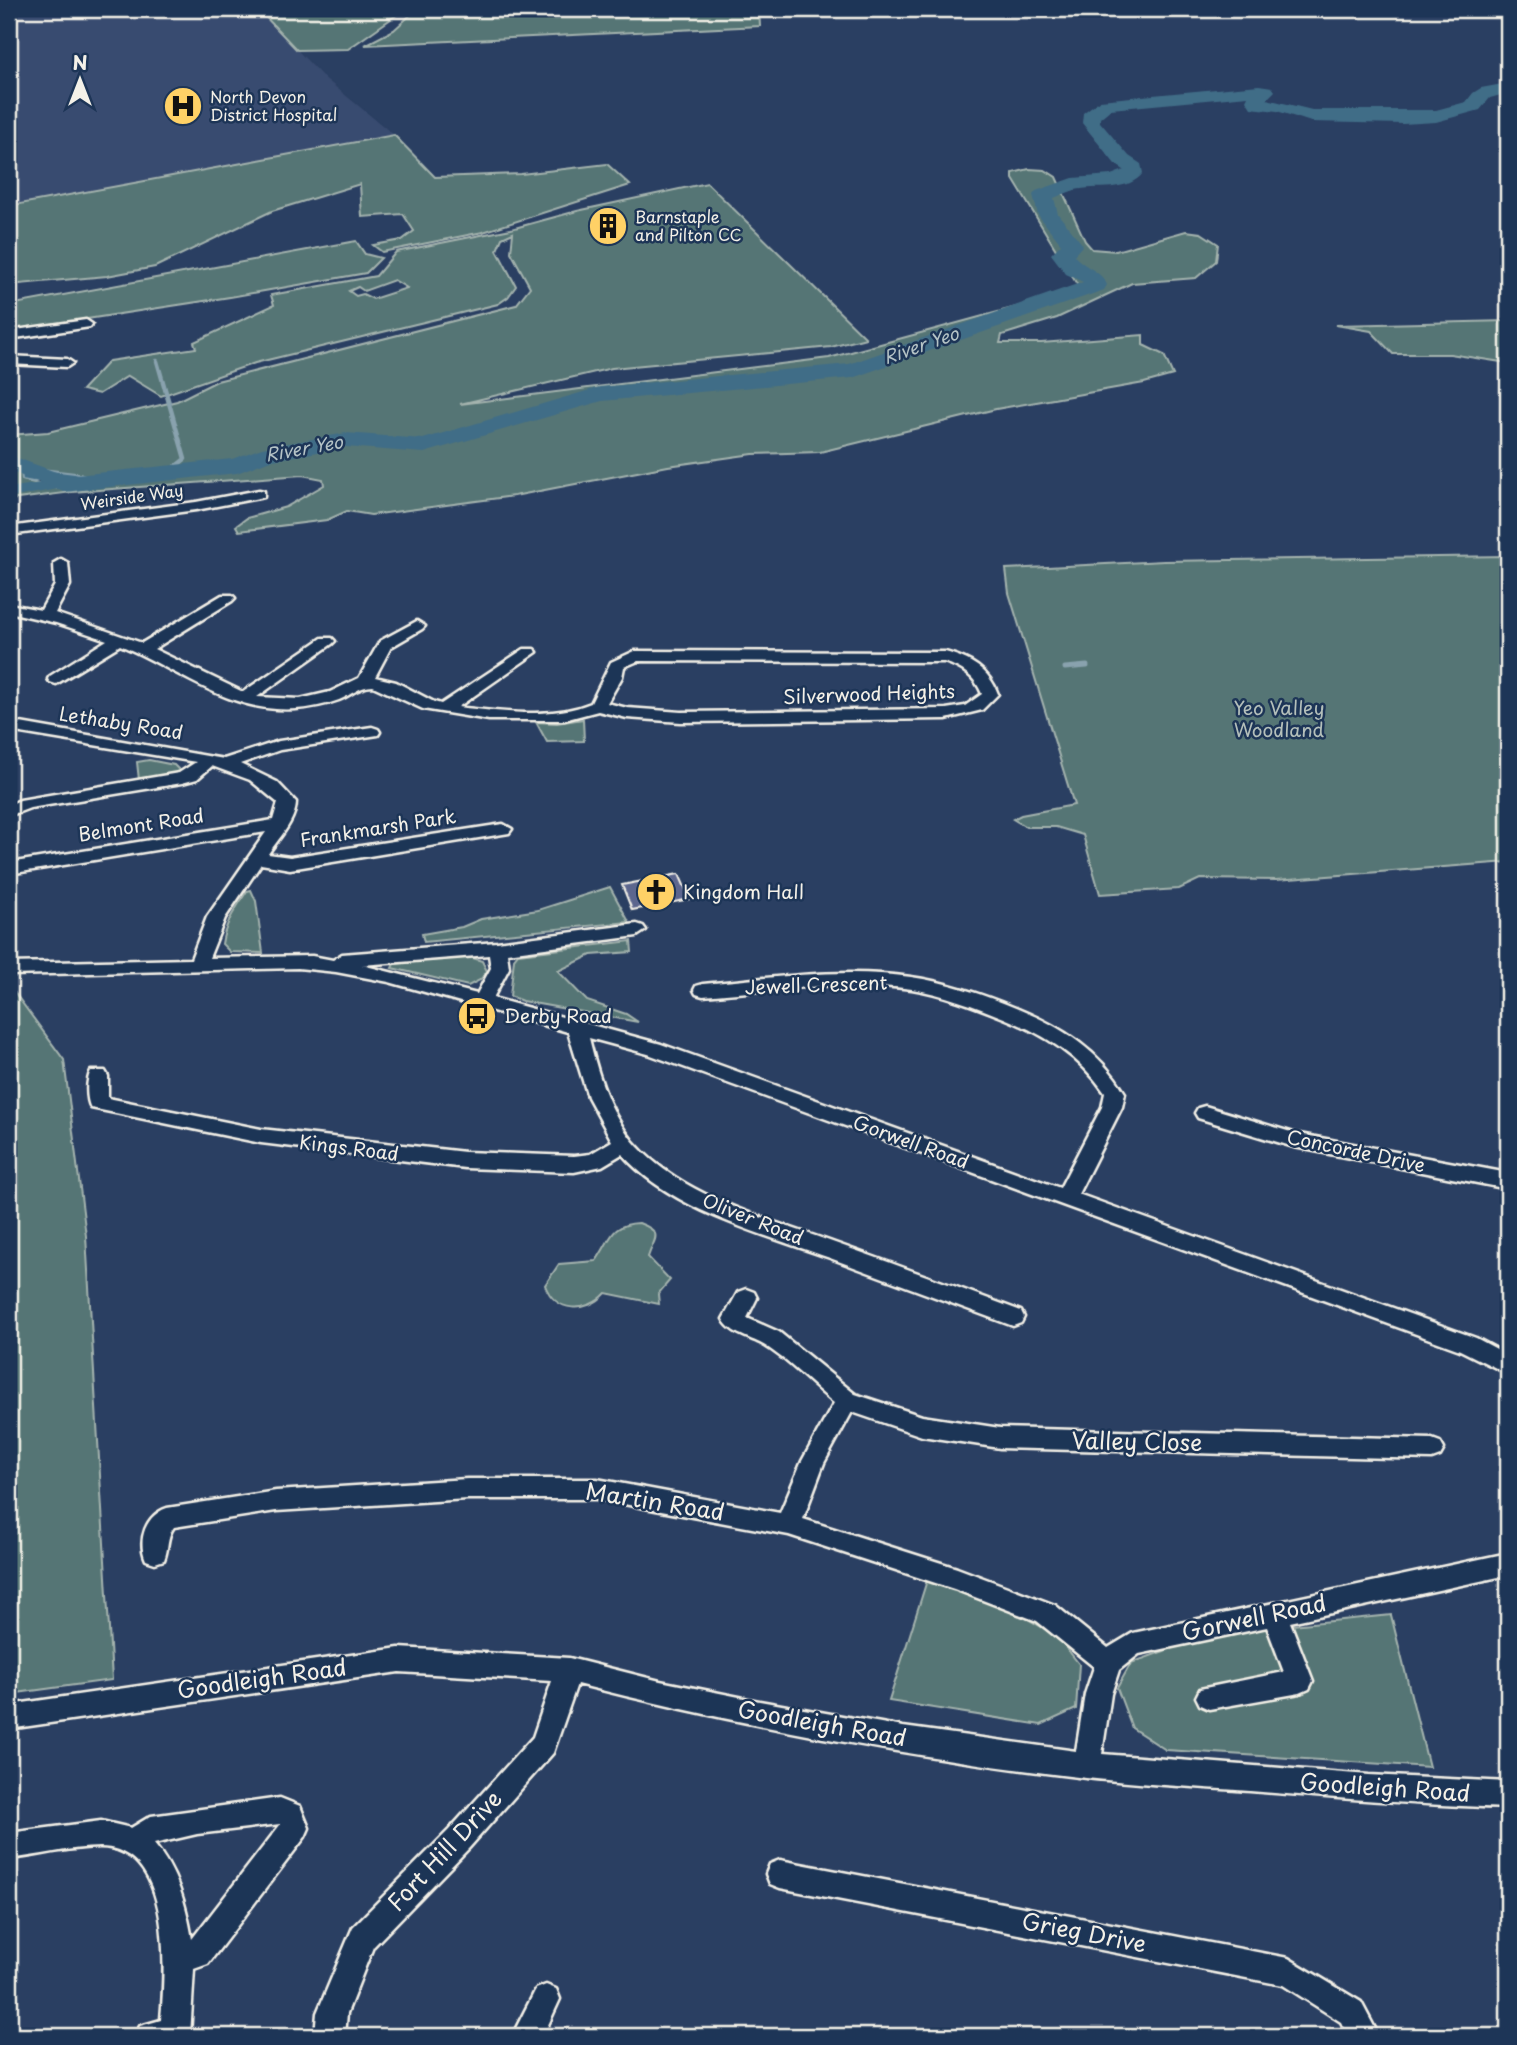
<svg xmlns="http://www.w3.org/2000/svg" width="1517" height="2045" font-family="'Playpen Sans',sans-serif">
  <rect width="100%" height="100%" fill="#2a3f62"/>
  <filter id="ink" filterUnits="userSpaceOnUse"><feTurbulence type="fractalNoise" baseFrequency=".0143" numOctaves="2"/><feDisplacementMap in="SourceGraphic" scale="14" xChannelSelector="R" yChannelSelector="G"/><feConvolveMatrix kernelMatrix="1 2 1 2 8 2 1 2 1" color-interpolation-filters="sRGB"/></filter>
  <g filter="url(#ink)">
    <path fill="#394b6f" d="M9,9H258L322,76L394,135L9,206Z"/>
    <g fill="#557574" stroke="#a4b3ae" stroke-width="2" fill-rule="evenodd">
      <path d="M258,9H405L348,49L297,50Z"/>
      <path d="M417,9H759L760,26L365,45L394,30Z"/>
      <path d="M394,135L435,177L521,174L607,164L630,185L483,232L382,252L373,245L402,240L414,231L403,214L362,217L360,184L272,211L155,267L107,276L9,285V206Z"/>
      <path d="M1029,169L1045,170L1056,177L1085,241L1092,249L1116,251L1186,231L1201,233L1218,244L1216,261L1196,278L1132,283L1057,318L1002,335L1000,343H1041L1143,335V345L1164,355L1173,375L1144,383L996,409L820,452L753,454L668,466L514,496L371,515L347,511L327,520L239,531L236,526L247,518L286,507L324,485L323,479L302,475L72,492L9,500V435L48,432L177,401L217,381L516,305L530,287L511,252L513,233L502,238L497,250L516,286L508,297L498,304L255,363L161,396L128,376L99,394L82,390L109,361L196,348L194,342L274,305L271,295L376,276L396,252L511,229L577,211L707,183L866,338L831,347L612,368L460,404L829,358L1038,301L1078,286L1013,179V173ZM394,280L407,288L373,299L363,294L356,296L349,291L358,287L364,291ZM75,473L110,483L72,492L22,480Z"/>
      <path d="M356,241L365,254L381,258L366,273L230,297L9,331V305Z"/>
      <path d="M1508,321V363L1450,354H1393L1371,331L1336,325Z"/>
      <path d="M1508,556V862L1276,880L1200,879L1179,889L1100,894L1083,835L1056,827H1026L1013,819L1021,815L1074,805L1009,593L1006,569L1164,561Z"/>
      <path d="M583,719L584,741L547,742L536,722L557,723Z"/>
      <path d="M149,760L174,765L179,770L175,773L139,780L137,762Z"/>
      <path d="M610,887L629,922L424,942L422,934L462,927L481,919L538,910Z"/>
      <path d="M251,890L256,901L263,953L230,952L222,944C225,923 236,908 247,891Z"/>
      <path d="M631,941L632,952L591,955L558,971L587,1001L626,1014L638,1022L522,1001L510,996L514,959L518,954Z"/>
      <path d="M470,957L482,961L487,971L480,980L468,986L392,968L394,964Z"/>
      <path d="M9,985L64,1060L86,1236L112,1680L9,1694Z"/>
      <path d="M639,1223C665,1233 654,1238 648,1257L670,1280L658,1294L659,1304L606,1293C587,1314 555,1313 545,1285L559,1264L596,1261C611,1240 610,1224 639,1223Z"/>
      <path d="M928,1577L1007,1607L1057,1636L1079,1664L1076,1709L1041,1725L889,1701Z"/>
      <path d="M1391,1615L1429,1767L1166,1750L1132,1728L1117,1688L1131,1663L1175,1647L1261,1628Z"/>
    </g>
    <path fill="#416d87" stroke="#89a2ae" stroke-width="2" d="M34,468L75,473L112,483L71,491L49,487L47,479L33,482L22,480L21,470Z"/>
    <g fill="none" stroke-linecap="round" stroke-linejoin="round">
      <path stroke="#89a2ae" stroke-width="4.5" d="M157,361L185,459L166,474"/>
      <path stroke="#89a2ae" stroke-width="5" d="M1065,668L1087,666"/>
      <path fill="#416d87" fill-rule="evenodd" d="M64,479L69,481L72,484L69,487L9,498V488Z"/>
      <path fill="#416d87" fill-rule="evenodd" d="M1508,83V93L1490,98L1480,110L1436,122L1403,124L1311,122L1277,111L1251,108L1246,100L1248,96L1111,109L1100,118V122L1129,156L1141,164L1143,173C1128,193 1096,185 1075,190C1068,192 1061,195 1054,198L1058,214L1083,245L1074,255C1083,267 1102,271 1107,285L1104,290L852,378L602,401L424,453L346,447L268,461L237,473L64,492L9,471V455L67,476L232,459L262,448L346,433L423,439L600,387L849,364L1083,282L1066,274L1051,254L1061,244L1038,215L1033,195L1036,191L1073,178L1111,175L1124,170L1115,164L1082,123L1083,113L1100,100L1259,85L1272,87L1275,91L1267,99L1312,110H1436L1466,102L1473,93L1481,88Z"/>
    </g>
    <path fill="#5c668e" stroke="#f4f1e8" stroke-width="2" d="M679,874L690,899L632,910L622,885Z"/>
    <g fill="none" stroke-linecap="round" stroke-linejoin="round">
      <g stroke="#f4f1e8" stroke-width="5">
        <g id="minor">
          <path d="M86,320L92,324L90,327L9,339V331Z"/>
          <path d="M9,356L67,359L73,363L67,367L9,364Z"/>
          <path d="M259,490L264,491V497L196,510L9,535V527L196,502Z"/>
          <path d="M61,559L68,563L70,585L55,613L142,643L222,595H232L235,598L232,601L154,649L243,692L322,638H332L335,641L332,644L257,697L300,699L330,692L359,678L380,641L417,621L425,626L422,629L391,647L375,677L396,682L434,702L441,704L524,649H534L537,652L458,707L465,708C505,712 553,719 591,703L611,662L635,651L945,652C970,659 989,669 998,694L982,710L946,719L681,722L627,718L598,711L564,720H489L423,709L373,686C360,686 351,695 339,700C325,705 311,708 296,709C231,714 177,669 120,645L56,684L50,682L48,679L50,676L107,640L56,623L9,612V604L41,610L55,585L54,563ZM638,661L944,662C962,668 975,676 982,694L965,706L946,709L681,712L627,708L607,703L622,677L624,667Z"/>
          <path d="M9,721L224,759L279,741L372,727L378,729L380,732L378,735L280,750L240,764L277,782L296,802C296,821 278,839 268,854L290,857L503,824L512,829L509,833L290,869L261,864L225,918L209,958L312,956L333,960L342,954L497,942L637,924L643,926L646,930L637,936L507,953L509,968L493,998L661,1044L1060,1188L1102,1107L1105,1093C1080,1056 1044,1034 1004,1018C974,1006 943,994 912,989C843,979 772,991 703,996L696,994L694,990L696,986L703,984C772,978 842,967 911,977C948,982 984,995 1018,1009C1062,1027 1100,1051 1125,1093L1122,1107L1078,1194L1476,1338L1508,1355V1374L1460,1350L648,1054L589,1038C599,1079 612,1122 643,1152C693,1200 771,1220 835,1243C897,1265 959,1288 1021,1311L1024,1317L1021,1323L1013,1326L1005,1323C947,1301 888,1280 830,1258C763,1234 670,1210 622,1154L602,1166L574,1172L465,1168L261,1143L91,1108C86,1099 86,1080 91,1071H105L108,1076V1098L261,1129L465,1152L574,1156L590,1154L612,1141L588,1097L568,1032L389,982L336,972L298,968L9,975V963L191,959L207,917L266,832L9,874V863L273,820L278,803L250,780L212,766L197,779L182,783L30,808L9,816V805L20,800L179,773L196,762L9,731ZM489,955L491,968L477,994L362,965Z"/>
          <path d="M1205,1106L1294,1133L1508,1173V1189L1294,1147L1198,1118L1195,1113L1198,1108Z"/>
          <path d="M746,1289L754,1292L757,1298L747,1318L779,1332L855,1394L922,1416L1000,1428L1432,1439L1440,1442L1444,1449L1440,1456L1432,1459L1000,1448L922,1436L852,1412L824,1463L803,1519L957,1568L1055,1605L1108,1648L1133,1633L1508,1553V1575L1290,1622L1313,1681L1309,1689L1300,1693L1209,1709L1200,1705L1196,1697L1200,1689L1284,1672L1267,1627L1139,1654L1119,1670L1111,1694L1102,1754L1369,1775L1508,1782V1808C1422,1805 1336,1798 1250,1791C1195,1787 1141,1784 1086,1778C915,1758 744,1726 577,1684L553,1753L469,1848L373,1947L347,2013L345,2036H315L317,2013L353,1927L449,1830L533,1737L552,1681L399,1672L9,1729V1705L399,1648L569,1658L660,1681L754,1700L903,1727L1076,1751L1085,1694L1094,1667L1037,1621L954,1589L789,1535L597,1499H467L276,1511L174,1527C166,1537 169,1548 164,1560L155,1563L146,1560C137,1540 146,1515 167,1508L276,1491L467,1479H597L780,1513L802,1461L834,1403C813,1386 782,1354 760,1343C746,1336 730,1333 723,1319L738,1292Z"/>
          <path d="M280,1798L300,1806L309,1828L305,1837L208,1964L194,1969L190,2036H135L140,2026L161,2020C165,1971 174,1848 100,1847C70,1847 38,1856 9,1859V1833L101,1821L131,1828L151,1816ZM280,1824V1825L192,1939C186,1904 177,1871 154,1844L197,1834Z"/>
          <path d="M780,1860L1288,1958L1361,2002L1379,2036H1348L1341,2022L1283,1985L780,1888L770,1884L766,1874L770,1864Z"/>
          <path d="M546,1985L556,1989L560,1999L543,2036H512L536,1989Z"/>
        </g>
      </g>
      <use href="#minor" fill="#1d3557" fill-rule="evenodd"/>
    </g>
  </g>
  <defs>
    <g id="hospital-disc" transform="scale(2.0125)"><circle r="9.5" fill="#ffd166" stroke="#1d3557"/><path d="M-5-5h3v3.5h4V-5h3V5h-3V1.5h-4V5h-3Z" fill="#111"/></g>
    <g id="building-disc" transform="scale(2.0125)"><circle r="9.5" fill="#ffd166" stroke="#1d3557"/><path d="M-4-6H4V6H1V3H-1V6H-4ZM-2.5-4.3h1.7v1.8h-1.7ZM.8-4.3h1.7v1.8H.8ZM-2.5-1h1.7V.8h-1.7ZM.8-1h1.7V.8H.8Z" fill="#111"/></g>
    <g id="church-disc" transform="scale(2.0125)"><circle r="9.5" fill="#ffd166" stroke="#1d3557"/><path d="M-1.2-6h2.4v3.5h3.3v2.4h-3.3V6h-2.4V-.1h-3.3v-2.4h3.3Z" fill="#111"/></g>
    <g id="bus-disc" transform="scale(2.0125)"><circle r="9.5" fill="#ffd166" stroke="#1d3557"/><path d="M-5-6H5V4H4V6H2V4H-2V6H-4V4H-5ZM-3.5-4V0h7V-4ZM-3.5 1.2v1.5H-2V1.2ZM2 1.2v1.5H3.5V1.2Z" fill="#111"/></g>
  </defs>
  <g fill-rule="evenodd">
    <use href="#hospital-disc" x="183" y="106"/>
    <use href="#building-disc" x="608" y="226"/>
    <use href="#church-disc" x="656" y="892"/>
    <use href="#bus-disc" x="477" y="1016"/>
  </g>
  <g text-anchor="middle" stroke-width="5" stroke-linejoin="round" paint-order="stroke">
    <g font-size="16" fill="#f4f1e8" stroke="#1d3557" text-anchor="start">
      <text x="210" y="103">North Devon<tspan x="210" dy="18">District Hospital</tspan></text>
      <text x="635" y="223">Barnstaple<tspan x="635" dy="18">and Pilton CC</tspan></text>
    </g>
    <g font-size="16" fill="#f4f1e8" stroke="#1d3557">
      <text transform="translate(132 497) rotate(-8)" y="6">Weirside Way</text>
    </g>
    <g font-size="18" font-style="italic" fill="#b5c3c6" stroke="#1d3557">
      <text transform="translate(921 346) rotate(-19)" y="6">River Yeo</text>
      <text transform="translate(304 449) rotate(-10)" y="6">River Yeo</text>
    </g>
    <g font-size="19" fill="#f4f1e8" stroke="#1d3557">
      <text transform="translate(869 694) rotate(-2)" y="7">Silverwood Heights</text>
      <text transform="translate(121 723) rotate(9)" y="7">Lethaby Road</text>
      <text transform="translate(141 825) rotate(-9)" y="7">Belmont Road</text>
      <text transform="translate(378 828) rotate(-9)" y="7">Frankmarsh Park</text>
      <text transform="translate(816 985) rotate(-2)" y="7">Jewell Crescent</text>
      <text transform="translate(911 1142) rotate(20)" y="7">Gorwell Road</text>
      <text transform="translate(349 1148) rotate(7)" y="7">Kings Road</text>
      <text transform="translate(1356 1151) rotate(12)" y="7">Concorde Drive</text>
      <text transform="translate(753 1219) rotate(22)" y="7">Oliver Road</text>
    </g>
    <g font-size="19" fill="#b4bfba" stroke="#1d3557">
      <text x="1279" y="715">Yeo Valley<tspan x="1279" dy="22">Woodland</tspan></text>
    </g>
    <g font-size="19" fill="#f4f1e8" stroke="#1d3557" text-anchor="start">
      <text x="683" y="899">Kingdom Hall</text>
      <text x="504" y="1023">Derby Road</text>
    </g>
    <g font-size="23" fill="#f4f1e8" stroke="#1d3557">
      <text transform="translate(1137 1442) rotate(1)" y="8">Valley Close</text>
      <text transform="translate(655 1502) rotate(9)" y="8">Martin Road</text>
      <text transform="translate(1254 1618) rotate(-12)" y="8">Gorwell Road</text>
      <text transform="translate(262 1679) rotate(-8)" y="8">Goodleigh Road</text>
      <text transform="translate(822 1724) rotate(10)" y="8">Goodleigh Road</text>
      <text transform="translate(1385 1788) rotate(4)" y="8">Goodleigh Road</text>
      <text transform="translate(445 1851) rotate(-47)" y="8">Fort Hill Drive</text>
      <text transform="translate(1084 1933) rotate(11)" y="8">Grieg Drive</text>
    </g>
  </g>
  <rect width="1517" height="2045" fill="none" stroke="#1d3557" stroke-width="35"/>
  <rect x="18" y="18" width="1482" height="2010" fill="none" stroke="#f4f1e8" stroke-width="2.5" filter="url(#ink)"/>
  <g transform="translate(80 80)" stroke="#1d3557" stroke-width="5" paint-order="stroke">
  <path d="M0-5L12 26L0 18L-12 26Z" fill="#f4f1e8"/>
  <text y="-10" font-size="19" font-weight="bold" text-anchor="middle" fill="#f4f1e8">N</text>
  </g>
</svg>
